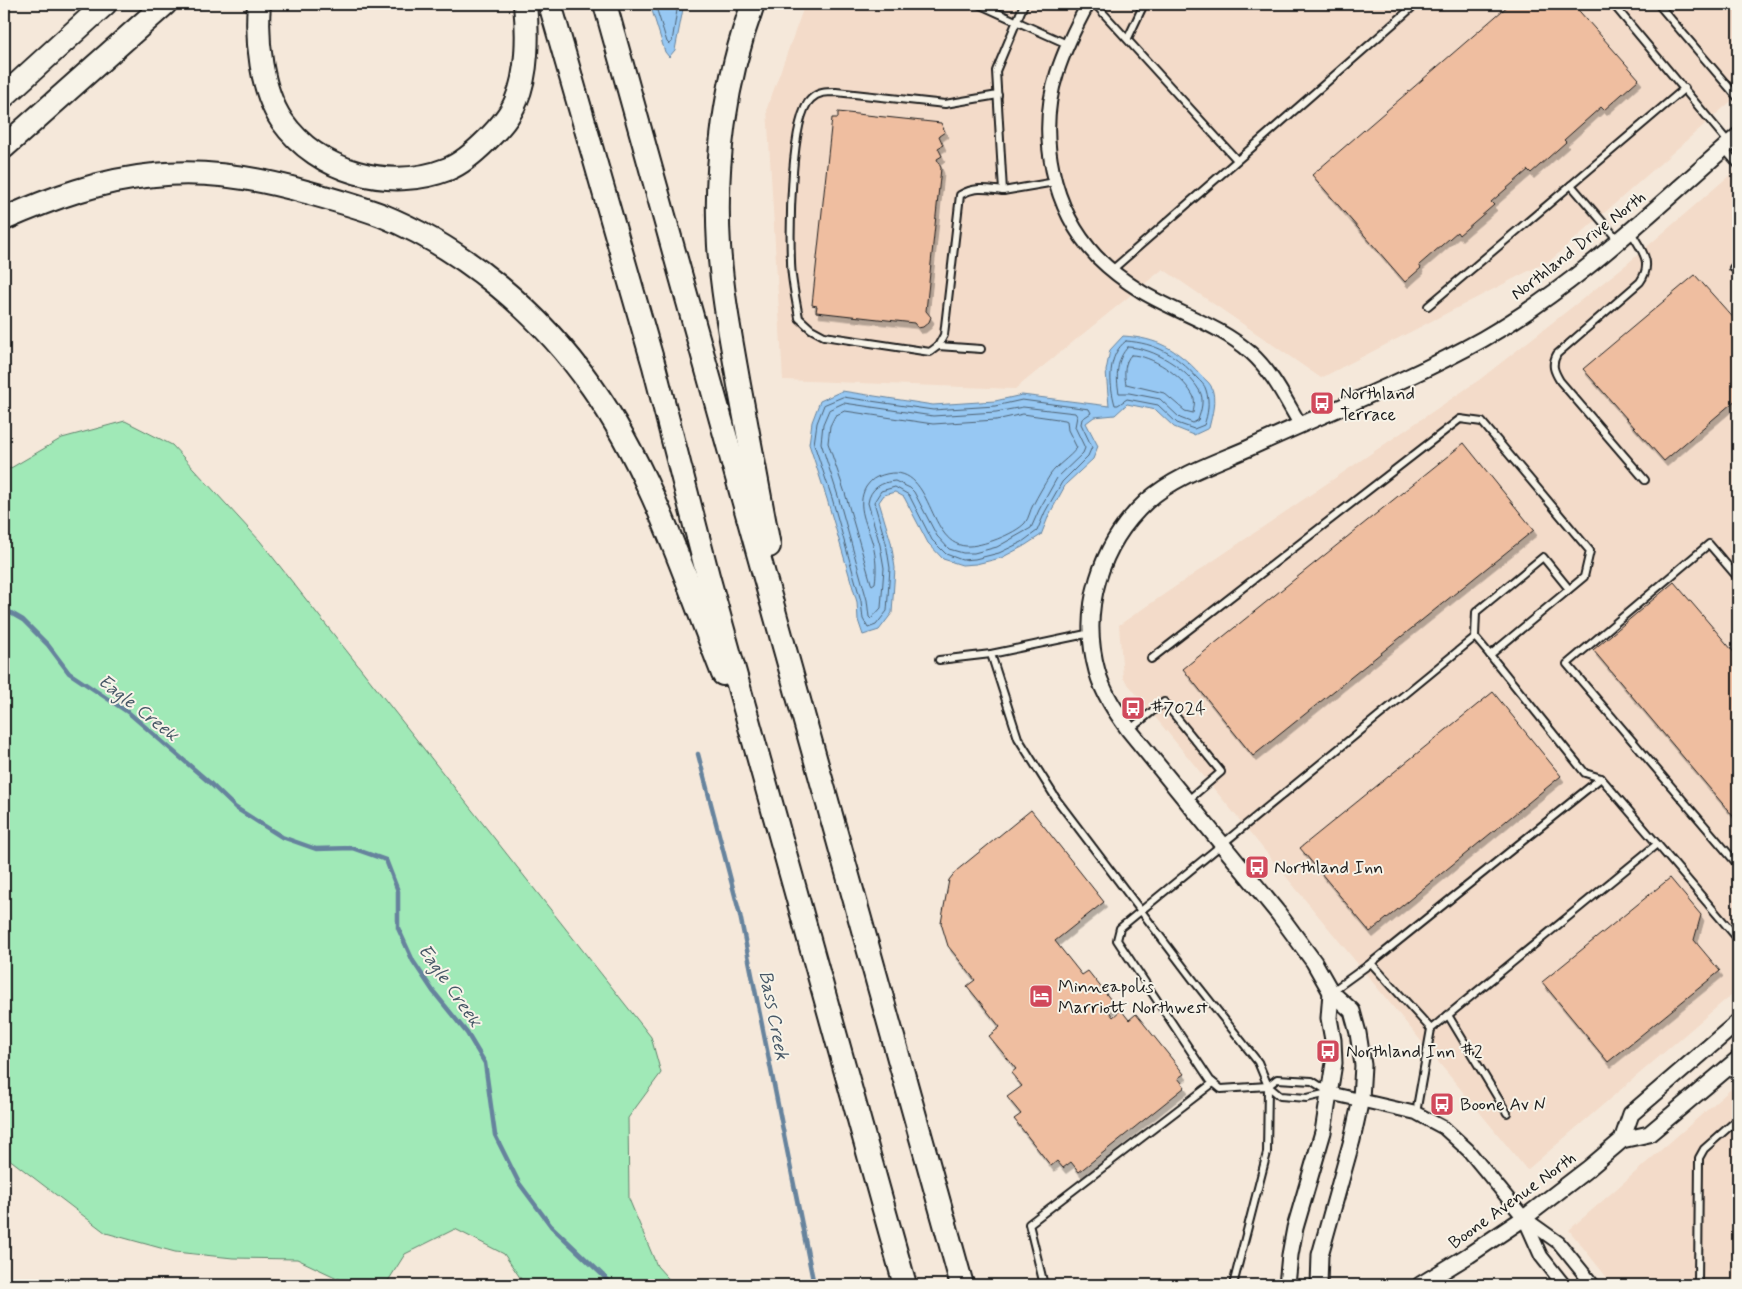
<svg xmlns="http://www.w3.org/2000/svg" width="1742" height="1289" font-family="Mynerve,sans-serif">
  <defs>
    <filter id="shadow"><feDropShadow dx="3" dy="5.5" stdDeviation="0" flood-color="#0004"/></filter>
  </defs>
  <rect width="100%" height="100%" fill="#f5e8da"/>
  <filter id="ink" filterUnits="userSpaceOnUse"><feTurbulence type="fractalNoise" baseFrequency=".02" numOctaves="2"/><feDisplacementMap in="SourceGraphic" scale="10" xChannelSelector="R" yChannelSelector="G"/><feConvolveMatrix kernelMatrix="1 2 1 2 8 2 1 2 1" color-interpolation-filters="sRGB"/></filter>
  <g filter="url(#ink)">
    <g fill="#f3dbc9">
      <path d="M805,4H1738V95L1552,259L1321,378L1163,269L1015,389L783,380L767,108Z"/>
      <path d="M1738,168V989L1527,1170L1123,678L1119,625L1479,380L1627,264Z"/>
      <path d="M1738,1083V1285H1613L1569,1230Z"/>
    </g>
    <path fill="#a0e9b7" stroke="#5e826a" d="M125,421L172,445L260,541L651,1037L661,1073L628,1118L629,1199L657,1266L674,1285H525L504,1254L455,1229L405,1254L388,1281L350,1284L297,1259L233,1258L175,1252L106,1233L4,1155V472L62,438Z"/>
    <g fill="#97c8f3" stroke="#66839d">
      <path d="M650,4H684L675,50L669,57L665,52Z"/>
      <path d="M1123,336C1157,338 1177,349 1200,374C1203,378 1209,382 1211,386C1217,399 1212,415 1209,428L1194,435L1174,427L1156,410L1127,404L1115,415L1094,417L1086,423L1098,446L1093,459L1066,484L1049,515L1041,535L1024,546L1001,558L976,564L962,565L943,559L928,543L904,497L895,492L884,495L879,502L891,542L895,568L892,613L879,630L863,635L858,620L857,602L827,499L809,444L812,422L820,401L842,391L933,405L995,401L1022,395L1109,406L1106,371L1110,350Z"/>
    </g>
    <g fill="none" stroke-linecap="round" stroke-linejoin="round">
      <g stroke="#4d6172" stroke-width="1">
        <path d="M655,4L667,42L669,44L672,42L678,4"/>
        <path d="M1126,341C1156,343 1177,355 1197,378C1200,381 1205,385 1206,390C1210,402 1208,414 1204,425L1194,429L1177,423L1158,405L1127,399L1118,405H1115C1109,384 1107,355 1126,341Z"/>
        <path d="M1128,347C1154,348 1186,368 1199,390C1205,399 1201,411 1198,420L1193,423L1180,418L1160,399L1129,393H1119C1116,377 1116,359 1128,347Z"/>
        <path d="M1131,355C1152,355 1182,376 1192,394C1196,399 1194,407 1193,413L1185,411L1164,393L1126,384C1124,375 1124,362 1131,355Z"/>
        <path d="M843,397L933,410L995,406L1022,400L1089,409L1091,413L1082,419L1081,424L1092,447L1088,456L1062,482L1045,512L1037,531L1022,542L999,553L975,559L962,560L946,554L932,540L909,495L895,487L881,491L874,502L886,543L890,568L887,611L876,625L868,628L863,619L861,601L832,498L814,444L817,423L824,405Z"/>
        <path d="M844,403L933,416L996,412L1023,407L1075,413L1077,416L1075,427L1085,448L1083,453L1057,478L1039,510L1031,528L997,547L974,553H963L949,549L937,536L914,492L910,488L895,481C882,482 870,488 868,503L880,545L884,568L881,608L871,619L869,617L867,600L838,496L821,443L823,424L829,410Z"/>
        <path d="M845,411L933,424L996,420L1023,414L1065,420L1067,421L1068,430L1077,448C1069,458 1057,465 1050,475C1044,485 1038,495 1033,505C1030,510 1029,518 1025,523C1015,534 981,547 966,546C924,544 935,453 877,477C872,479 869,483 866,487C855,506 868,526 873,545C876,558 877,570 875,583L872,585L871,583L845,493L828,443L830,426L835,416Z"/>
      </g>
      <g stroke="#66839d" stroke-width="4.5">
        <path d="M4,609L23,620L48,645L69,673L129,713L210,783L236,808L282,837L316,849L352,848L386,860L398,891V928L413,961L433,991L467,1033L485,1063L495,1135L519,1183L551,1226L613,1285"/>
        <path d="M698,754L740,915L814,1285"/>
      </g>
    </g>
    <g fill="#efbea0" stroke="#1c1c1c" filter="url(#shadow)">
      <path d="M1510,4H1573L1639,79L1604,110L1601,107L1564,140L1566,142L1531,173L1528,170L1491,202L1494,205L1459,235L1457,232L1419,265L1421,268L1405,282L1312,175Z"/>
      <path d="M838,112L941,123L945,132L939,136L943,145L938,148L942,156L937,159L941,168L926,311L931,317L929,322L923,327L918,328L914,323L816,312L817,306L812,305L832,118H838Z"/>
      <path d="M1695,275L1738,323V398L1664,461L1583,369Z"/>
      <path d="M1464,443L1534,530L1253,756L1183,669Z"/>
      <path d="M1674,582L1738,657V822L1593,650Z"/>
      <path d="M1493,692L1561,776L1370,932L1300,848Z"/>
      <path d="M1031,810L1104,902L1055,941L1082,975L1088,971L1115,1005L1108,1010L1113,1017L1121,1010L1129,1020L1136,1014L1184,1074L1178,1078L1185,1087L1079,1172L1071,1162L1063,1168L1057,1161L1051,1166L1014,1119L1021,1114L1007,1097L1022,1086L1011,1073L1016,1069L989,1036L1000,1027L967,986L975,980L948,946L941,923L949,880L956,871Z"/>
      <path d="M1670,878L1701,915L1694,940L1720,971L1608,1062L1542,982Z"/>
    </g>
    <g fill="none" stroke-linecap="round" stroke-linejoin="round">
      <g stroke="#1c1c1c" stroke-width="10">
        <g id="service">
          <path d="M978,4L1067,44"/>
          <path d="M1024,4L996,71L1003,191L1055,182"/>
          <path d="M1095,4L1237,160"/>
          <path d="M1613,4L1729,143"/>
          <path d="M1658,4L1738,98"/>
          <path d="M1128,38L1144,4"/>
          <path d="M998,95L945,104L836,92C826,92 818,92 811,99C790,117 790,231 791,261C791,280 796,299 799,318L811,329L824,336L930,352L938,346L944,335L960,195C975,186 987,189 1003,191"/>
          <path d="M1724,149L1738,165"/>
          <path d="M1571,185L1685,88"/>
          <path d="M1631,232C1641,250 1654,262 1640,282L1557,354C1551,365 1554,371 1560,381L1645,480"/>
          <path d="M1733,268L1738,263"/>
          <path d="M1112,270L1416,4"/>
          <path d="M1428,306L1571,185L1618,240"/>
          <path d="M938,346L981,349"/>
          <path d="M1738,578L1709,544L1567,664L1738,865"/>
          <path d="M1091,633L991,654L1018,738L1057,800L1194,981L1258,1062L1268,1086L1267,1153L1233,1285"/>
          <path d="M1475,637L1476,612L1543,557L1569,589"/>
          <path d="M1151,659L1460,419L1482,422L1590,551L1584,577L1490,655L1585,773L1601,778L1738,939"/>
          <path d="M939,660L991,654"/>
          <path d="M1129,730L1164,702L1221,772L1187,801"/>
          <path d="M1371,963L1431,1029"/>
          <path d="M1331,992L1371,963L1601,778"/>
          <path d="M1448,1015L1507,1113"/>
          <path d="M1268,1086L1280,1096L1307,1098L1328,1093"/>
          <path d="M1329,1092L1312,1081L1277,1079L1268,1086L1221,1089L1210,1080L1117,940L1120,928L1475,637L1490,655"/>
          <path d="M1416,1113L1431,1029L1657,844"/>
          <path d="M1044,1285L1029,1224L1213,1083"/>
          <path d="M1698,1285L1699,1158L1704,1149L1738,1119"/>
        </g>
      </g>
      <g stroke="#1c1c1c" stroke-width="16">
        <g id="minor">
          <path d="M1088,4C1076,26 1065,48 1057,73C1037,135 1052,209 1097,257C1110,270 1126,282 1142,292C1177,313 1220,325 1251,353C1273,373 1285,399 1300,424"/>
          <path d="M1329,1093L1416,1113L1444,1128L1468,1150L1524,1218L1541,1256L1564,1285"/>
          <path d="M1524,1218L1559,1243L1593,1285"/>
        </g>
      </g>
      <g stroke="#1c1c1c" stroke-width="19">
        <g id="tertiary">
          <path d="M1622,1140L1631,1114L1738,1022"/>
          <path d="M1287,1285L1290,1255L1295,1228L1323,1132L1334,1063L1333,1040L1329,1018L1331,992"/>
          <path d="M1319,1285L1320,1255L1352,1140L1361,1099L1363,1065L1358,1033L1352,1011L1331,992L1314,962L1278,913L1129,730C1116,712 1103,693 1097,671C1080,610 1100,544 1147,501C1175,476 1215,463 1249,448C1327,412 1408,381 1483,339C1578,285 1656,207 1738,136"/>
          <path d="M1420,1285L1469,1255L1524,1218L1589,1168L1622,1140L1649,1134L1738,1059"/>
        </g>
      </g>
      <g stroke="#1c1c1c" stroke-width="26">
        <g id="motorway">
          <path d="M259,4C256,40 261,90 282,121C318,172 390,192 448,169C463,163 476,151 487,140C499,128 510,116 516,101C528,74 528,33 525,4"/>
          <path d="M550,4L654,366L708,576L905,1285"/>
          <path d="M605,4L962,1285"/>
          <path d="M753,4C725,80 714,166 719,246C722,293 731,339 739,385C749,439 759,492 769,546"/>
          <path d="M4,96L105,4"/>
          <path d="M4,147L165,4"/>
          <path d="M4,219C52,198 101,180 154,175C205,169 257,178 306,192C331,199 357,206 381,215C465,249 541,314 592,387C652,472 685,578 723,674"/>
        </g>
      </g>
      <use href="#service" stroke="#f7f3e8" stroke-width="6"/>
      <use href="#minor" stroke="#f7f3e8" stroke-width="12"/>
      <use href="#tertiary" stroke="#f7f3e8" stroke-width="15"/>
      <use href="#motorway" stroke="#f7f3e8" stroke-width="22"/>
    </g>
  </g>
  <defs>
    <g id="bus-square" transform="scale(1.25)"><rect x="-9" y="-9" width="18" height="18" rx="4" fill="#d1495b" stroke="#f7f3e8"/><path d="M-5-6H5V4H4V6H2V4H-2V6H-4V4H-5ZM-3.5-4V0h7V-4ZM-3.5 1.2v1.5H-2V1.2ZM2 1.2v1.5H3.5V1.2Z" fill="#fff"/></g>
    <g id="hotel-square" transform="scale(1.25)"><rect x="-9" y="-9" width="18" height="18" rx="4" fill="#d1495b" stroke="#f7f3e8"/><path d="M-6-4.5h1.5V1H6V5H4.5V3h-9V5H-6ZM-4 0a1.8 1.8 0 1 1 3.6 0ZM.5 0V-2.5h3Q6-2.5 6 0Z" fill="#fff"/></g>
  </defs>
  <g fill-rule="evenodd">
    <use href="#bus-square" x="1322" y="403"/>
    <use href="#bus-square" x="1133" y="708"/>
    <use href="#bus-square" x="1257" y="867"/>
    <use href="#hotel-square" x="1041" y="996"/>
    <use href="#bus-square" x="1328" y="1051"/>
    <use href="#bus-square" x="1442" y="1104"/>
  </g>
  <g text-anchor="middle" stroke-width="4" stroke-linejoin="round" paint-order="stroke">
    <g font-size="18" fill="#1c1c1c" stroke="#f7f3e8">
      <text transform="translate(1578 245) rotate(-38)" y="6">Northland Drive North</text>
      <text transform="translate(1512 1200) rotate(-36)" y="6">Boone Avenue North</text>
    </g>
    <g font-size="18" fill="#1c1c1c" stroke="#f7f3e8" text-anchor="start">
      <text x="1340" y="399">Northland<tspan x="1340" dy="21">Terrace</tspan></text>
      <text x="1150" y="714">#7024</text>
      <text x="1274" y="873">Northland Inn</text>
      <text x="1058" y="992">Minneapolis<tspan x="1058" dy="21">Marriott Northwest</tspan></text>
      <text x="1346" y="1057">Northland Inn #2</text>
      <text x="1460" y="1110">Boone Av N</text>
    </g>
    <g font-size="19" font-style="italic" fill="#475867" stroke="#f7f3e8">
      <text transform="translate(139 707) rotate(38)" y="7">Eagle Creek</text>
      <text transform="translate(451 985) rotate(55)" y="7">Eagle Creek</text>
      <text transform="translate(775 1015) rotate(79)" y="7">Bass Creek</text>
    </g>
  </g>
  <rect width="1742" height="1289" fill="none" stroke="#f7f3e8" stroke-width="20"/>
  <rect x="10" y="10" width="1722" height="1269" fill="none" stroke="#1c1c1c" stroke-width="2" filter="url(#ink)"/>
</svg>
